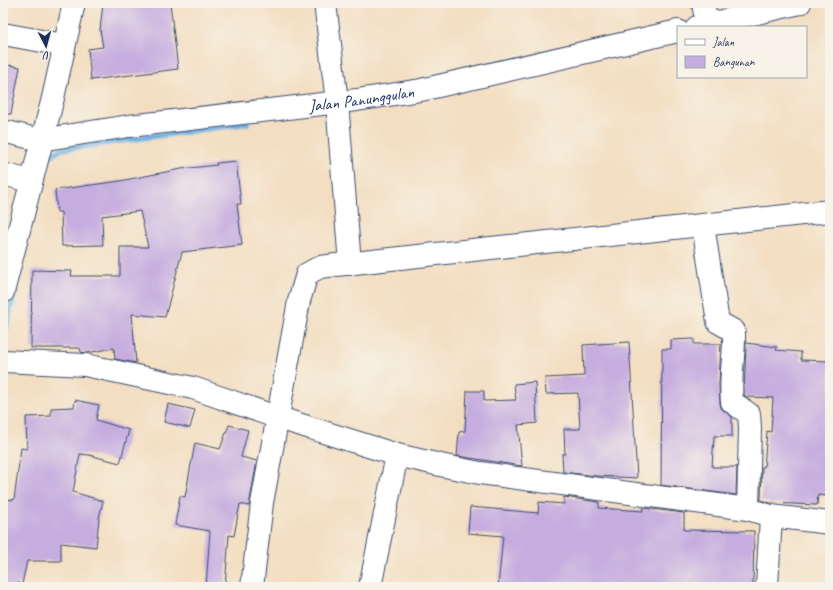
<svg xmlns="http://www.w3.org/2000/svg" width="833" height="590" font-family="Caveat,sans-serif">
  <rect width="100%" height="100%" fill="#f7f3e8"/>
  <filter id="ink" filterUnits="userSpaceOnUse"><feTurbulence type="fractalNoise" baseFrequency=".025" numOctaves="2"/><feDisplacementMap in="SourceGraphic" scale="8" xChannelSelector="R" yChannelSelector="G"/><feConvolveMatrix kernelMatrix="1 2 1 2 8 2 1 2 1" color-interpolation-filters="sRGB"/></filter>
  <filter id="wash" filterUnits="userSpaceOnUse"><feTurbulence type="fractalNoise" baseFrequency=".012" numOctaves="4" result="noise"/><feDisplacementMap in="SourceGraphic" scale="16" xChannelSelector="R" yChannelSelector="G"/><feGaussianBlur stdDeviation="0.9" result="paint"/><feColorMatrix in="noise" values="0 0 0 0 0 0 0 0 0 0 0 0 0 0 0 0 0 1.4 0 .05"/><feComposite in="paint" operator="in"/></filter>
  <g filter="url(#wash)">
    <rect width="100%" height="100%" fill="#f3dec1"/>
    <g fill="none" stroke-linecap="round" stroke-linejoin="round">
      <g stroke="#6ab1e1" stroke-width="6">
        <path d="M46,163L48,157L62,149L247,123"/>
        <path d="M3,339L15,288"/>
      </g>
    </g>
    <g id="blocks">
      <g fill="#c6addf">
        <path d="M103,3H170L178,69L91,80L88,49L103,47L100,30Z"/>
        <path d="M3,64L20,67L11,114H3Z"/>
        <path d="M236,161L241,204H237L242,245L182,252L165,317L132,314L136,363L115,359L114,348L87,353L81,352L80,348H31L32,270L72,271L71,276H120V247H148L140,211L102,216L103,245L62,246L61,212H57L55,190L120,181L181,169L217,165L216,163Z"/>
        <path d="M694,339V344H721L719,384L720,403L721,408L732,417V436H714L712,467H737L736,495L661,485L662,349H671V340Z"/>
        <path d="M629,342L637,478L597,476L563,472L562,454H565L564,429H580L578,393L546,394L545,378L584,376L583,345Z"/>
        <path d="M746,343L777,347L776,350L801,352V360L830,361V496L818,495L817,505L770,503L761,500L762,467H764L767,431L771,432L773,398L747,397L744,395Z"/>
        <path d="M535,382L537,423L518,425L522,466L457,456L459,432L465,431L467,391H484V401L516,400L514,384Z"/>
        <path d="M75,400L99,405L96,420L129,430L120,463L89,455L80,454L73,492L103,501L99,518L96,547L61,543V561H27L22,584L18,583L16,587H3V499L14,500L21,448L27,449L26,417L51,416V408L74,407Z"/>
        <path d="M168,404L195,410L190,428L164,422Z"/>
        <path d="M229,425L248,430L241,457L257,461L249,506L240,504L234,536L229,535L225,587H206L210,531L175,525L180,496L185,497L195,443L220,449Z"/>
        <path d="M564,497L599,502V508L643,511V508L684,513V530L754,531L753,586L498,587L503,536L468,533L470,507L538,513L539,502L564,504Z"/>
      </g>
    </g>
  </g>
  <g filter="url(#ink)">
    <use href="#blocks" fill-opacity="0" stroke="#3b496d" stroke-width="1"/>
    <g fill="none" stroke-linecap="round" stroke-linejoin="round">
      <g stroke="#3b496d" stroke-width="24">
        <g id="minor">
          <path d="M325,3L337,102L350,264"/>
          <path d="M703,3L707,25"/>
          <path d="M3,34L64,45"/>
          <path d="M3,131L40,140"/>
          <path d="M3,174L30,181"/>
          <path d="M703,225L718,322L734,331C735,355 729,378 732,402L749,414L750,428L748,509"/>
          <path d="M3,361L85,365L193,388L279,418L397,455L445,466L480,473L748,509L771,516L830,523"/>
          <path d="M252,587L262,503L299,301L307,274L320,267L336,265L830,211"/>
          <path d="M370,587L397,455"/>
          <path d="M767,587L771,516"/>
        </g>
      </g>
      <g stroke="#3b496d" stroke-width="24">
        <g id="major">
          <path d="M697,27L800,3"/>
          <path id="s1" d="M40,140L129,126L357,100L421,90L678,31"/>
          <path d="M3,292L53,98L74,3"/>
        </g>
      </g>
      <use href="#minor" stroke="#fff" stroke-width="22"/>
      <use href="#major" stroke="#fff" stroke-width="22"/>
    </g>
  </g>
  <g text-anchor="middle" stroke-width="3" stroke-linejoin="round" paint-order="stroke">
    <g font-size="17" fill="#1b2f5e" stroke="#f7f3e8">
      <text dy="6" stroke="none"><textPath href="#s1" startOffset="324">Jalan Panunggulan</textPath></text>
    </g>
  </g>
  <rect width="833" height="590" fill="none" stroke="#f7f3e8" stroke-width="16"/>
  <rect x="677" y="26" width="130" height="52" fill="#f7f3e8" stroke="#9fa5b1"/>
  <rect x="685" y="39" width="20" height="6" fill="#ffffff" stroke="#9fa5b1"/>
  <text x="713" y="46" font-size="12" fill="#1b2f5e">Jalan</text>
  <rect x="685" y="56" width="20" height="12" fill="#c6addf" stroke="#9fa5b1"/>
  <text x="713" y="66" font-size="12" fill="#1b2f5e">Bangunan</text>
  <g transform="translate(46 46) rotate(174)" stroke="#f7f3e8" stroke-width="3" paint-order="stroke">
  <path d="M0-3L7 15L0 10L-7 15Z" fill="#1b2f5e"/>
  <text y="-6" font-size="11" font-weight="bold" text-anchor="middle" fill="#1b2f5e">U</text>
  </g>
</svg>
